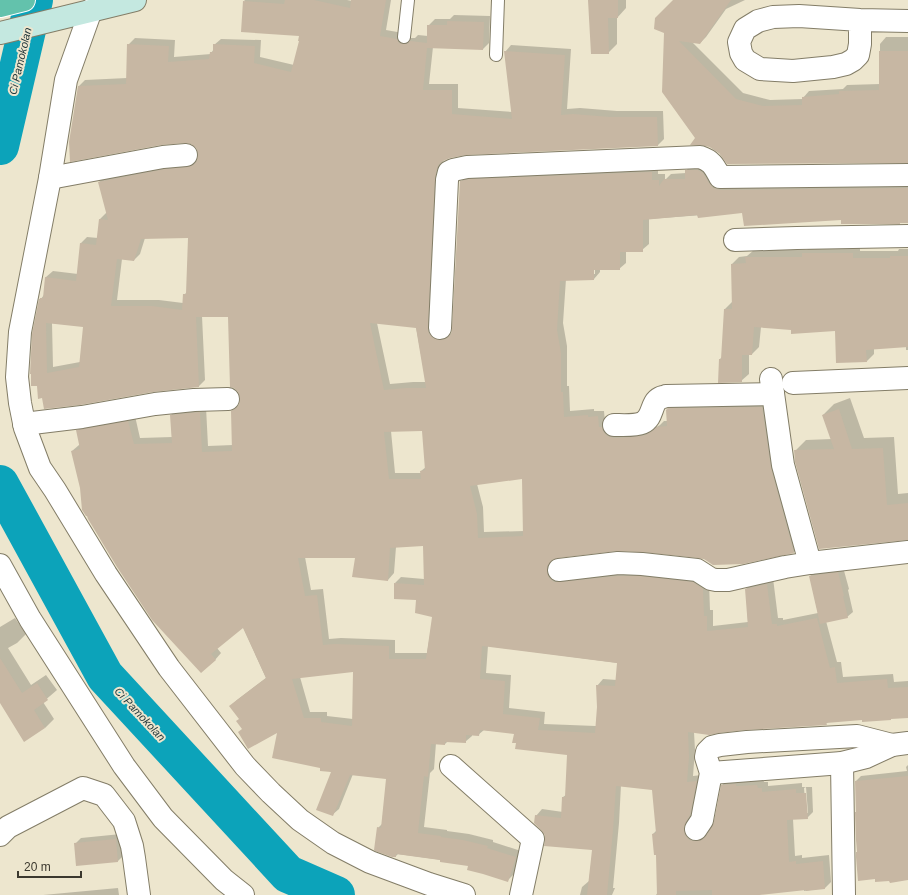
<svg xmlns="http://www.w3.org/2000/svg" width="908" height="895" font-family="Helvetica,sans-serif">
  <rect width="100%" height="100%" fill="#ede6ce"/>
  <g fill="#0003" fill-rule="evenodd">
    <path d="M245,0H347L352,1V0H391L386,30L403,33L410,38H415L418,35L428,36V26L435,19H450L454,15L490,16L489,43L483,49L433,47L429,84H458V108L513,112L505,52L511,45L571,49L567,109L580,108L617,111H663L664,139L658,145L466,154L444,159L440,172L447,335L452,333L461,182L467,175L658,166V174H665V180L671,174L686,173V171L692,164L709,167L908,182V222L842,219L743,212L649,219V244L642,250L626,251V263L619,269H600V272L594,279H566L563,323L567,346V386H569L570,411L594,409V411H604L605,422L640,432L653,429L660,425L664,421H668L667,410L673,404L768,401L800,546L794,552L743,563L704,559L699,557L616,550L554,558L552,564L625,570L709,582L710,610H713V626L748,622L746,589L752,583L773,578L778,618H783V620L818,613L810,576L815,571L843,567L849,589L848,590L853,612L847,617L826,621L837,662H841L843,677L893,674L894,682L908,681V717L863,719L828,722L826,724L694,732L695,750L693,776L702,775L696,808L692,815L689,821L702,836L709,834L713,827L722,785L729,779H763L764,782H768V786L802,783V787H812L813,812L807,818L793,819L795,856L802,855V858L829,855L831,882L825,888L804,891V889L761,894L759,895H656L658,892L657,854L653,834L657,830L653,789L621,785L619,823L613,888H615L612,895H580L582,887L589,881L593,849L546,834L536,816L542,809L563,812V797L566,795L568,754L517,742L515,733L484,730L478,735L472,734V736L465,742L448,741L445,744L436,743L434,769L430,773L424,827L447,830V831L469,834L493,840V842L521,851L514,874L508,880L469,865L442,860L398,854L396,856L378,828L382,824L387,778L353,774L339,809L332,815V772L321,768L279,731L243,728L240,719L231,706L237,700L266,678L243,627L217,648L221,653L215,660L81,488L72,451L79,445L80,444L77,431L84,424L135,416L140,438L172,437L171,415L177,409L206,407L208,446L233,445L232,411L240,404L241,398L229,316H202L205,380L199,386L153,391L45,408L40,300L44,295L46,277L53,271L78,274L81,243L87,237L98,238L100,219L107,212L99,182L106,176L172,164L195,161L198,160L199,153L197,147L79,86L85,80L127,78L128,45L135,38L175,40L174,57L211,54V53L214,49V45L221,39L261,40L260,57L294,65L300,41V35L244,1ZM189,237L188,291L184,295L183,303L159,300H117L122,259L134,260L140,254L145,238ZM595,265V274H593ZM52,323L84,326L80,362L53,367ZM377,323L416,327L426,382H413L390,384ZM423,429L426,467L421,471V473H395L391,431ZM523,478L524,531L484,532L483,507L477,484ZM424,545V579L401,577L395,583L418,599L433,617L427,653H395V640L341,638L329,639L323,589L311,590L305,557H356L353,576L388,580L394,573L396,547ZM488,646L618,663L617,680L603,679L597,686L598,707L596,726L544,724L545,712L509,708L511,675L486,673ZM354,671L353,719L327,716V712H310L300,677ZM806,787L808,813H806L804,788Z"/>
    <path d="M589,0H626V8L617,18V44L608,53Z"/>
    <path d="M674,0H745L726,9L706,37L700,43L692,42L743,93L770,100L803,99V98L809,91L843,89L847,85L880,84V44L886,37H908V162L719,153L696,138L663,92Z"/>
    <path d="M811,246H860V251H898L899,249H908V350H906V346L874,348V354L867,361L836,330L792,329L761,327L759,347L752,354H749V374L741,381L720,359L722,357L725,309L733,301L732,264L739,257L747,256L754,250H807Z"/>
    <path d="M850,398L864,438L894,437L898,494L908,493V539L795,451L806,440L832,439L823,415L834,404Z"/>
    <path d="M15,618L26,634L17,643L8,648L31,685L46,675L57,690L43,702L54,719L45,728L0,701V627Z"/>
    <path d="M908,765V879L890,880L876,878L858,852L856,781L861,776L907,771L906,767Z"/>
    <path d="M121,834L124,855L118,861L77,865L75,844L81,838Z"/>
    <path d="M118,888L119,895H43Z"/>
  </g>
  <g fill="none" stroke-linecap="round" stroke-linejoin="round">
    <g stroke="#0ca3ba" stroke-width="38">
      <path d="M0,146L34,0"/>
      <path d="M0,484L105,676L288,874L336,895"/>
    </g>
  </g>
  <g fill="#c7b7a3" fill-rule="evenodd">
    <path d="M285,0H314L350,8L351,0H386L380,36L397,39L399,43L404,44H407L410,41L427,43V25H447V21L484,22L483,50L427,48L423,90H452V114L512,119L504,51L565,55L561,115L573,114L610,117H657L658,146L466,155L450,158L443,161L439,164L437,169L435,179L428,327L429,334L433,338L439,340L446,339L451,334L452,329L460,181L469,179L652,172V180H659V186L664,179H685V170H698L703,173L709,183L713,188L720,190L908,188V223H900V224H841V220L744,226L742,213L698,218L697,215L643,220V252H620V270H594V280L560,281L557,330L561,353V392H563L564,417L588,415V417L598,416L599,427H602L603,431L607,436L614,438L633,437L646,435L652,431L657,427L667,426L666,410L668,408L762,407L771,468L794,553L743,564L713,565L704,559L698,558L643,552L617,551L558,558L552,560L548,565L547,571L549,578L554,582H560L618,576H641L693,582L703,589L704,616H707V631L748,627L745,589L767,584L772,624H777V626L817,618L830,668L835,667L837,683L887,679L888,688L908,687V718L891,719V720L862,722V720L826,723L827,725L746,730L719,733L709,735L688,732L689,757L687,782L697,781L690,815L686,822L684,828L685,835L689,840L696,841L702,840L706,836L714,822L721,785L736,784V786L757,785L758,788H762V792L796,789V793H806L808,819L787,820L789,862L796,861V864L823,861L825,889L806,891V890L759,895H712V890L676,891V895H657L656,855H654L652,834L656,833L652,790L616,786L613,830L607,895H587L592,850L544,846L545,841V835L541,830L534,823L535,815L561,818L562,797H565L567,755L515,749L516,743H512L514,734L480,730L479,736L466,735V743L445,742V745L431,744L428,777L424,776L418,833L441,836V837L463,840L488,846L487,848L516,857L508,882L483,874L467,870L468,866L440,862V860L396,854V857H392L375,851L374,850L377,827L381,828L386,779L350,775L333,816L316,810L331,772L320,771V768L272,758L277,733L248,749L238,732L242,729L236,721L239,719L229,706L266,678L243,628L211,654L216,660L201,673L152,620L117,567L88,519L87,516H86L82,510L80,488L71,451L80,449L76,430L128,421L134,444L172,443L170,415L200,412L202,452L232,451L231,411L235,409L239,405L240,398L238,392L234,388L230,387L228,317H196L199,387L153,392L80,405L44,409L42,398L38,399L37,386H31V374H30L32,334L39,299H40V298H43L45,277L76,281L80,243L96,245L99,219L108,220L98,182L165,169L187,167L193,165L197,161L198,154L196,148L191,144L185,143L161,145L70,162L69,142L78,86L126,84L127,44L169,46L168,62L209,59L210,52H213V44L255,46L254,63L291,72L299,41H298L299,36L241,32L243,1L284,4ZM188,238L186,294H183L182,310L152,306H111L117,259L134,261L141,239ZM46,323L83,327L79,367L47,373ZM370,323L416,328L426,388H406L384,390ZM422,431L425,470L420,471L421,479H389L384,432ZM522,479L523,536L478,538L477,514L470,486ZM423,546L424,585L394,583V599L416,600L415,613L432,617L426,659H389V646L334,644L323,645L317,595L305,596L298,558H355L352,577L388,581L390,548ZM482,646L617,663L615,686L596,685L597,707L595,733L538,730L540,718L503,714L505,681L480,679ZM353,672L352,726L321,722V718H304L292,679Z"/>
    <path d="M588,0H618V18H608L609,54H591Z"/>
    <path d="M673,0H731L700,44L679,41L736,99L763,106L802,105V97L839,94V91L879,90V51H908V163L727,164L719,153L710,147L700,145H690L695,138L662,92L664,33L654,29L655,18Z"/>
    <path d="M802,253H853V258H890V256H908V347L866,350L867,362L836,363L835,331L791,334V330L754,327L752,355H742V382L718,383L719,359H721L724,309H732L731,264L746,263L745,257H802Z"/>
    <path d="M839,409L852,449L883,448L887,505L908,503V540L819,549L795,462L794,450L834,449L822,415Z"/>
    <path d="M838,572L844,596H843L848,618L820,624L809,576Z"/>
    <path d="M0,658L22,693L37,683L48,700L34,710L45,728L24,742L0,703Z"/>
    <path d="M908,776V880L890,883L889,881L875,882V879L858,881L856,857V852H857L856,840L855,812H856L855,781Z"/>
    <path d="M116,839L118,862L76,866L74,843Z"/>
  </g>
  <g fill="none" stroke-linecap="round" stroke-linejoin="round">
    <g stroke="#837d67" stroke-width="14">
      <g id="service">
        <path d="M404,37L408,0"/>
        <path d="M496,55L498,0"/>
      </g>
    </g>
    <g stroke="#837d67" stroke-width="24">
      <g id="minor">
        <path d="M91,10L66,80L50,178L20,332L17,377L20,403L25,428L40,468L55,490L106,574L169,668L245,766L271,793L300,820L333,843L370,862L429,884L464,895"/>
        <path d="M860,20V44L858,55L853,60L846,64L833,67L793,71L760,69L745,60L741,53L739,42L745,29L758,21L773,17L799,16L860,20L908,21"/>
        <path d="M50,178L163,157L186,155"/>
        <path d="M735,240L797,238L908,236"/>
        <path d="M440,328L447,180L449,172L453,170L467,167L700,157C712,161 714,166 720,177L908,175"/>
        <path d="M771,379L783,465L810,563L908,552"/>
        <path d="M793,383L908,378"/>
        <path d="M24,424L82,417L155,404L194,400L228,399"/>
        <path d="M614,425C622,425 635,426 642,423C654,418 650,403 660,398C662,397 664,397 666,396L773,394"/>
        <path d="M559,570L618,563L642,564L697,570L711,579L716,580H728L785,567L810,563"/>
        <path d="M842,763L844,895"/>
        <path d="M451,766L533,839L521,895"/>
        <path d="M711,773L842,763L866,757L892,745L908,743"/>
        <path d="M696,829L702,820L704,809L711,773L706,757L707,752L712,747L720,745L747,742L857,736L892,745"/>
        <path d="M0,835L8,827L83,788L104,795L124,821L132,846L134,858L139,895"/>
      </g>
    </g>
    <g stroke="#837d67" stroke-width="24">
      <path id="tertiary" d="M0,565L30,619L124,766L163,818L224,880L243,895"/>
    </g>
    <g stroke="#837d67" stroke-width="24">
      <path id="secondary" d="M0,33L135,0"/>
    </g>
    <g stroke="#fff" stroke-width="24">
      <path id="trunk" d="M0,6L24,0"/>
    </g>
    <use href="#service" stroke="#fff" stroke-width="12"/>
    <use href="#minor" stroke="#fff" stroke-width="22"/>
    <use href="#tertiary" stroke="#fff" stroke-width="22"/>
    <use href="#secondary" stroke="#c4e8e0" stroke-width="22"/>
    <use href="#trunk" stroke="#63c2ac" stroke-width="22"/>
  </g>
  <g text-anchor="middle" stroke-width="4" stroke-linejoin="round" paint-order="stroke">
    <g font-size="11" font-style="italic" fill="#1f3439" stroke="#ede6ce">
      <text transform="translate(20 61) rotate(-77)" y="4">Ci Pamokolan</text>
      <text transform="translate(140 714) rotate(47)" y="4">Ci Pamokolan</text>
    </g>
  </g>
  <path d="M18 871v6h63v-6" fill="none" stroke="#3b382e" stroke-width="2"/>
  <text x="24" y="871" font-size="12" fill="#3b382e" stroke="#ede6ce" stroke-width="3" paint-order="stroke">20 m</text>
</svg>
